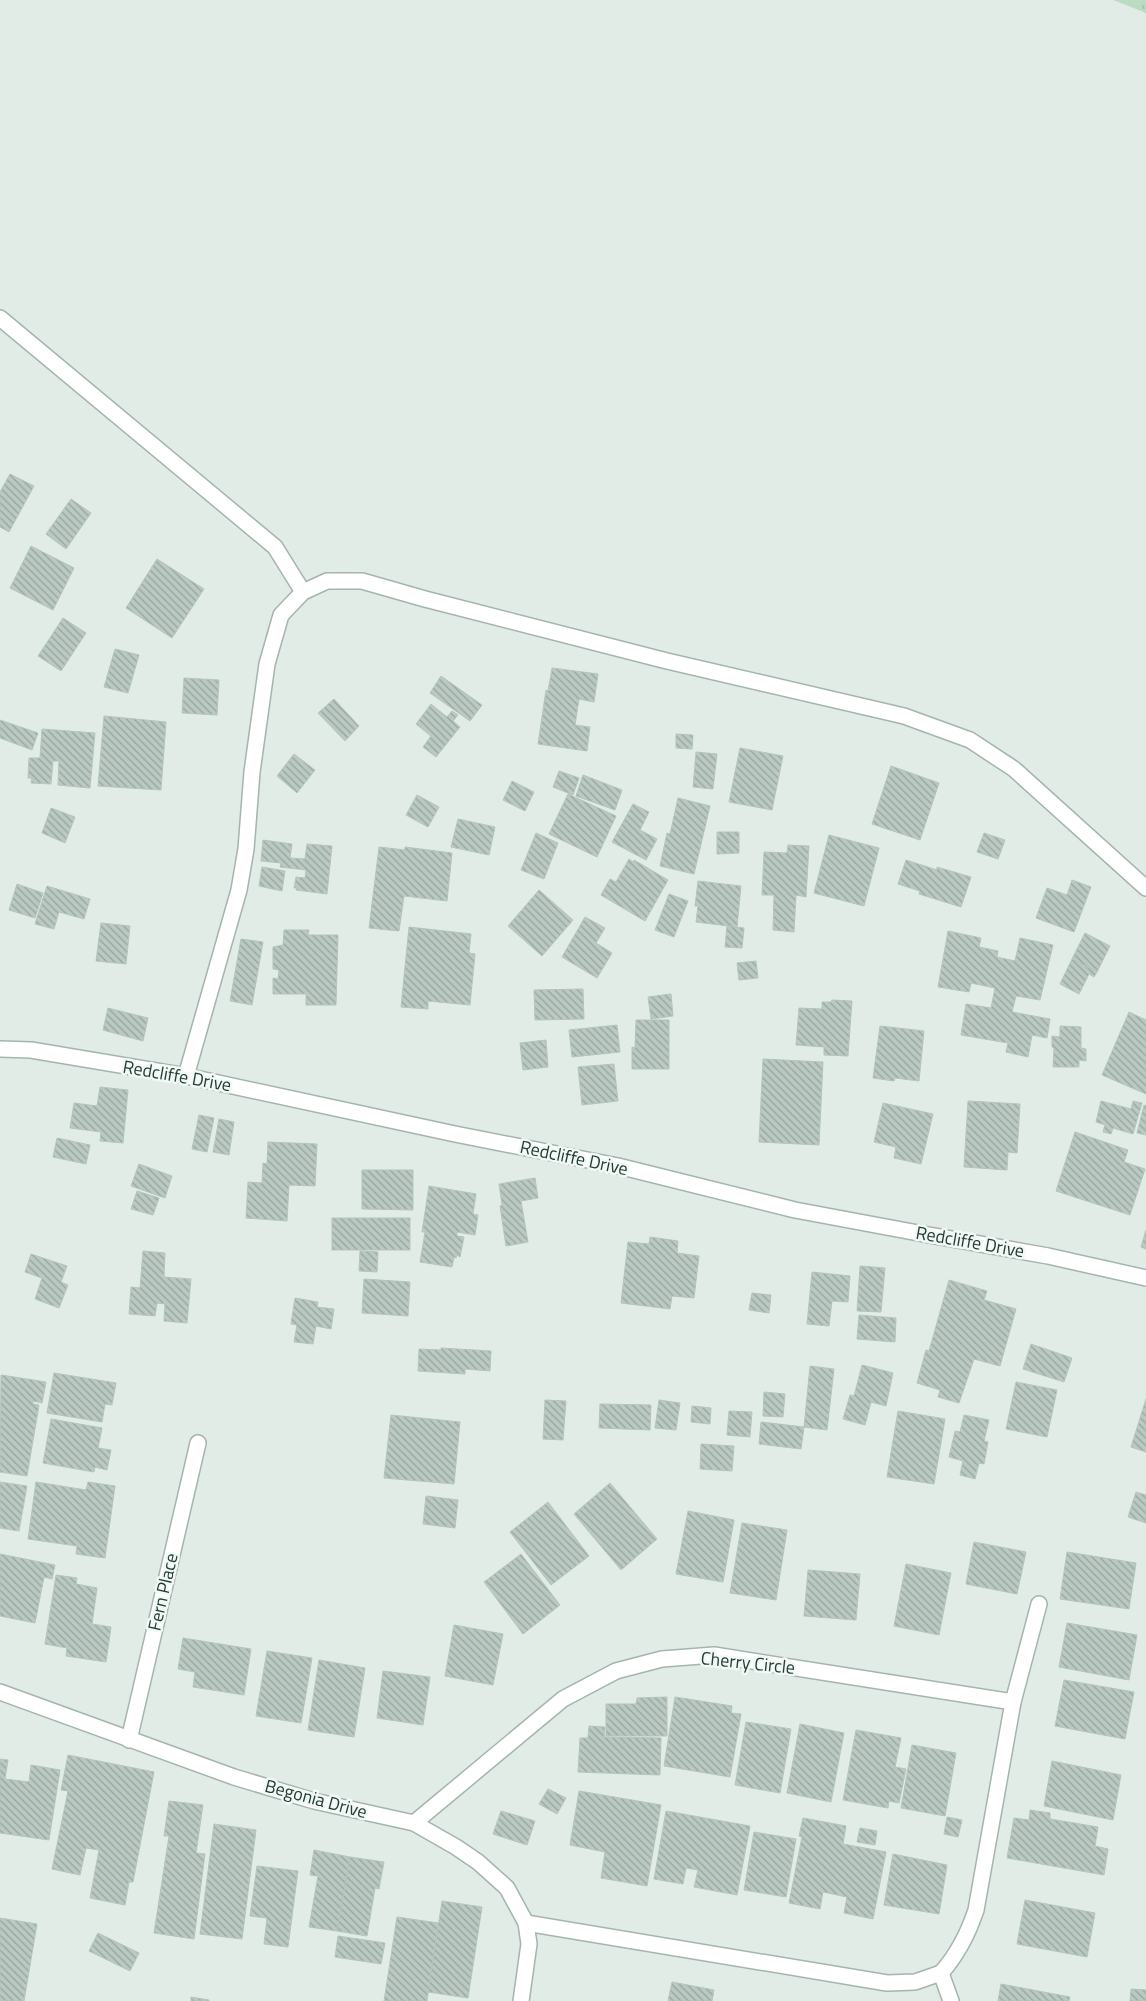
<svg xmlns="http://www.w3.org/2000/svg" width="1146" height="2001" font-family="'Titillium Web',sans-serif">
  <defs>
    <pattern id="grass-tufts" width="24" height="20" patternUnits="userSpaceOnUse" patternTransform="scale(1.25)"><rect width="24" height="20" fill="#bbdcc2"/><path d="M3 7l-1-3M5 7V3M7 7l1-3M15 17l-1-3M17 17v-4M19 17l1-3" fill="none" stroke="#a0bea7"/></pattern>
    <pattern id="building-back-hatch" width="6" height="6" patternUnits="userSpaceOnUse" patternTransform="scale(1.25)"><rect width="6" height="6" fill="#bac9c2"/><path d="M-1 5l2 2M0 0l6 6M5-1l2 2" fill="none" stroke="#97a49e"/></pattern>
  </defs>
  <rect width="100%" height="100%" fill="#e2ece7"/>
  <path fill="url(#grass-tufts)" d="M1113,0H1146V13Z"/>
  <g fill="url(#building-back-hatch)" stroke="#b4c5bd">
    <path d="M10,474L34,486L9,532L0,527V492Z"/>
    <path d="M71,499L91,513L66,549L46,534Z"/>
    <path d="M31,546L74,568L53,610L10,588Z"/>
    <path d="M157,559L204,589L172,638L126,608Z"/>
    <path d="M63,618L86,633L61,671L38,656Z"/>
    <path d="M115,649L139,655L128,693L104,687Z"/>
    <path d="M552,668L598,674L594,702L579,699L575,725L590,727L587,751L538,744L546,690L548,691Z"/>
    <path d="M441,676L482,705L470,721L430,693Z"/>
    <path d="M184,678L219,680L217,715L182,713Z"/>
    <path d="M334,699L359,726L345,741L318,713Z"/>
    <path d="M431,704L447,717L452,711L458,715L453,721L460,727L436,757L423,747L431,736L416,724Z"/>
    <path d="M104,716L166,722L161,790L98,786Z"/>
    <path d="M0,720L38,733L32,750L0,738Z"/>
    <path d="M42,729L95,733L90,788L58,785L59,761H53L51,784L31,783L32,778H28L29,758H40Z"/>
    <path d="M676,734L693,735L692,749L676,748Z"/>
    <path d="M740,748L783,756L772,810L729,802Z"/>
    <path d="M696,752L717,754L713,789L693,787Z"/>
    <path d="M294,754L315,770L297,793L277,776Z"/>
    <path d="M891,766L939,783L920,840L872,824Z"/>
    <path d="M559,771L579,778L573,795L553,787Z"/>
    <path d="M583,775L622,790L615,810L576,796Z"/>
    <path d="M512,781L534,792L525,811L503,800Z"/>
    <path d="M568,794L616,816L597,857L549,834Z"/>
    <path d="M417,795L439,807L428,827L406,815Z"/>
    <path d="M678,798L710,806L694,874L660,866L667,833L670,834Z"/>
    <path d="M633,804L649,812L640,830L657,839L646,860L612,842Z"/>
    <path d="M51,808L75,817L65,843L42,833Z"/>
    <path d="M458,819L495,827L489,855L451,847Z"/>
    <path d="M717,832H739V853L717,854Z"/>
    <path d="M536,833L558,843L544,879L521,870Z"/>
    <path d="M984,833L1005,840L998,859L977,852Z"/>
    <path d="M829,835L879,848L864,906L814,893Z"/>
    <path d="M263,840L292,844L290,858L305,859L307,844L332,846L327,894L296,890L297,888H294L296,877L305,878L306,870L280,867L281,863L261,861Z"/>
    <path d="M788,845L809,846L806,897L796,895L794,932L773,930L774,895H762L764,852L787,853Z"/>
    <path d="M379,847L405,850V847L452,853L447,901L404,896L399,931L369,928Z"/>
    <path d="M629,859L633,862L634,860L668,880L645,921L601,895L610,879L616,882Z"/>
    <path d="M906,860L937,870V867L971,877L961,907L919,894L920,891L898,884Z"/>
    <path d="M262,867L285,871L282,891L259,886Z"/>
    <path d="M1072,880L1091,887L1074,932L1036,918L1047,888L1067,895Z"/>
    <path d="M698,881L741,886L737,927L696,922L698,906H695Z"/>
    <path d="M17,884L43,893L35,918L9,910Z"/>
    <path d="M47,886L90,899L84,919L59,912L54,929L35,924Z"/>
    <path d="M539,890L573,920L542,956L508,926Z"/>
    <path d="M669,894L688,901L674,937L655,930Z"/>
    <path d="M585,917L605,928L596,943L612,953L597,978L562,957Z"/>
    <path d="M101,923L130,926L126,964L96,961Z"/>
    <path d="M727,926L744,928L742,948L725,947Z"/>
    <path d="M409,927L471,934L469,953L475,954L470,1005L428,1001V1009L401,1007Z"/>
    <path d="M284,930H309L308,935H338L336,1005H306V994H273V978L278,979L279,970L273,969V947L283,945Z"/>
    <path d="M948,931L981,938L979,947L998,951L997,957L1015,961L1020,938L1053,945L1040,1000L1016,996L1012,1012L1050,1019L1047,1038L1032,1035L1028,1057L1006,1052L1008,1043L961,1035L966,1004L991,1008L995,988L971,983L969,992L938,987Z"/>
    <path d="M1085,933L1110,946L1097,972L1072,959Z"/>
    <path d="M241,939L263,942L252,1005L230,1001Z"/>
    <path d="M1072,959L1097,972L1094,977L1089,974L1079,994L1060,984Z"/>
    <path d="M756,961L758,978L739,980L737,963Z"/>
    <path d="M583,989L584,1019L535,1020L534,990Z"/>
    <path d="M671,994L673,1016L651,1019L648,997Z"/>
    <path d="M832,1000L852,1001L848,1056L824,1055V1047L796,1045L799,1008L822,1009V1002H831Z"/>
    <path d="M108,1008L148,1018L143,1041L103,1030Z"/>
    <path d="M1129,1012L1146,1020V1094L1102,1075Z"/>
    <path d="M636,1020H669V1069H632V1047L635,1048Z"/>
    <path d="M617,1025L620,1052L572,1057L569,1030Z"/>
    <path d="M880,1026L924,1031L919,1081L895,1078L894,1081L873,1078Z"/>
    <path d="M1060,1026L1081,1027V1048L1086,1049V1061L1079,1060V1067H1053L1054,1048L1052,1047V1036L1060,1037Z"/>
    <path d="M546,1040L548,1067L523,1070L520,1043Z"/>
    <path d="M763,1059L823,1062L819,1145L759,1142Z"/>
    <path d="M614,1064L618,1101L582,1105L578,1067Z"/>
    <path d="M100,1087L128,1090L123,1143L100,1141L101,1132L70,1128L74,1103L97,1106Z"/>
    <path d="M968,1101L1020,1104L1017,1153L1008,1152L1007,1170L964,1167Z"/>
    <path d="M1101,1101L1131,1109L1133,1101L1142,1103L1133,1134L1113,1128L1111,1134L1103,1132L1105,1125L1096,1122Z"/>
    <path d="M883,1103L933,1114L921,1164L894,1158L896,1147L874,1142Z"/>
    <path d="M1144,1105L1146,1106V1135L1137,1133Z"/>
    <path d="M199,1115L214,1118L207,1152L192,1149Z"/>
    <path d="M219,1119L234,1122L229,1155L213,1152Z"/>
    <path d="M1075,1132L1128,1150L1124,1162L1145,1169L1130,1215L1056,1191Z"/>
    <path d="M57,1138L90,1145L86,1164L53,1157Z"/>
    <path d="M268,1142L317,1144L315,1186L289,1185L287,1221L246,1218L248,1182L262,1183L263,1163L267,1164Z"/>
    <path d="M139,1164L172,1176L165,1198L131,1186Z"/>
    <path d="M362,1170H413V1210L362,1209Z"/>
    <path d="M535,1178L538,1198L521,1201L528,1242L506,1246L500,1206L502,1205L499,1184Z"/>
    <path d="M429,1186L476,1194L473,1214L478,1215L475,1235L457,1232V1236L464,1237L460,1257L457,1255L456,1258L454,1257L452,1267L420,1262L425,1232H422Z"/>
    <path d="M137,1191L159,1198L153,1215L131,1209Z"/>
    <rect x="332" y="1218" width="78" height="32"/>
    <path d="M1146,1230V1249L1141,1247Z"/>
    <path d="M650,1237L678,1241L677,1253L699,1256L694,1298L672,1296L670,1309L621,1303L628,1242L649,1244Z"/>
    <path d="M143,1251L165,1253L164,1277L191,1279L187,1323L164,1321L165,1304L157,1303L155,1316L129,1314L131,1287L140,1288Z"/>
    <path d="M360,1251L378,1252L377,1272L359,1271Z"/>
    <path d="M31,1254L67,1266L61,1282L68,1285L59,1308L35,1299L42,1278L25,1272Z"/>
    <path d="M860,1266L885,1268L881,1312L857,1311Z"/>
    <path d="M812,1272L850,1276L848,1302L832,1301L829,1326L807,1324Z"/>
    <path d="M364,1279L410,1282L408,1316L362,1313Z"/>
    <path d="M949,1280L987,1291L984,1300L1016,1309L1000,1366L974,1359L959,1403L938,1397L940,1390L917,1383L926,1350L929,1351Z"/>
    <path d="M752,1293L771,1295L769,1313L749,1310Z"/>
    <path d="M295,1298L318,1302L317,1307L334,1309L331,1329L316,1326L313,1344L294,1342L297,1325L291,1324Z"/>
    <path d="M859,1315L896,1318L895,1342L857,1339Z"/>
    <path d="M1031,1344L1072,1358L1064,1382L1023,1369Z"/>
    <path d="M441,1348L491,1351L490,1371L465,1369V1374L418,1371L419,1349L441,1350Z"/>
    <path d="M862,1365L893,1373L886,1406L871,1402L865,1425L843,1419L850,1395L854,1396Z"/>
    <path d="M810,1366L834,1369L827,1430L804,1427Z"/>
    <path d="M54,1373L116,1383L112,1405L105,1404L102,1422L47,1413Z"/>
    <path d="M1,1375L46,1382L42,1403L33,1401V1404L39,1405L27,1476L0,1472Z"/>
    <path d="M1016,1382L1057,1390L1047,1437L1006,1429Z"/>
    <path d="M764,1392L785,1394L783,1417L763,1416Z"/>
    <path d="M1146,1399V1452L1131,1447Z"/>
    <path d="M545,1400L566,1401L563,1440L543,1439Z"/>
    <path d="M659,1400L680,1403L676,1430L655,1428Z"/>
    <path d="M600,1404L651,1405L650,1430L599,1428Z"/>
    <path d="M692,1406L711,1408L710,1424L691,1422Z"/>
    <path d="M729,1411L752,1412L750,1437L727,1435Z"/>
    <path d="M898,1411L945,1419L934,1484L887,1477Z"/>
    <path d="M391,1415L460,1422L454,1484L384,1478Z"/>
    <path d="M964,1415L989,1420L984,1441L988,1442L984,1464L979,1463L975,1479L960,1475L963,1461L949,1457L955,1431L960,1432Z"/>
    <path d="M51,1419L102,1428L98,1448L111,1450L107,1470L95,1467L94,1472L43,1463Z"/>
    <path d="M761,1422L804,1427L801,1449L759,1444Z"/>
    <path d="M701,1444L734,1446L732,1471L700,1469Z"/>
    <path d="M0,1482L27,1486L19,1531L0,1528Z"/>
    <path d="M36,1482L86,1490L88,1482L115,1486L105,1558L76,1554L77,1546L28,1539Z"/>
    <path d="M610,1483L657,1539L621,1570L574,1514Z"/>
    <path d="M1136,1492L1146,1495V1523L1128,1517Z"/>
    <path d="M426,1496L458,1500L455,1528L423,1524Z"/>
    <path d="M548,1502L589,1556L551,1585L510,1532Z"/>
    <path d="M688,1511L734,1520L723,1582L676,1574Z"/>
    <path d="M742,1523L787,1530L776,1600L730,1593Z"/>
    <path d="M974,1542L1026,1552L1017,1594L966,1584Z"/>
    <path d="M1067,1552L1136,1563L1129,1609L1060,1599Z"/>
    <path d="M0,1554L55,1565L52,1579L44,1577L35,1623L0,1616Z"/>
    <path d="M521,1554L560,1605L523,1634L484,1582Z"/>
    <path d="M906,1564L951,1573L939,1635L894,1626Z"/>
    <path d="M808,1570L860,1574L856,1620L804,1616Z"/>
    <path d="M56,1575L77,1578L76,1584L97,1588L92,1624L111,1627L106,1662L66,1656L67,1648L45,1644Z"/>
    <path d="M1067,1623L1137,1635L1129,1680L1059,1667Z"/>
    <path d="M454,1625L503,1634L493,1685L445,1676Z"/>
    <path d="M183,1638L251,1649L244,1695L193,1687L195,1672L178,1669Z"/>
    <path d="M267,1651L312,1658L301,1723L256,1716Z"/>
    <path d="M319,1660L365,1668L354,1737L308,1730Z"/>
    <path d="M383,1671L430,1677L423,1725L377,1718Z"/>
    <path d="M1064,1680L1134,1692L1125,1739L1055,1726Z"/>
    <path d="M667,1697V1736H606V1704H636L637,1698Z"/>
    <path d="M675,1697L732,1706L731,1713L741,1714L730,1777L664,1766Z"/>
    <path d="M746,1722L791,1729L780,1793L735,1785Z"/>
    <path d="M800,1724L844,1733L831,1802L787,1793Z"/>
    <path d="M589,1726L605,1727L604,1737L661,1738L660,1775L578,1772L580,1738H588Z"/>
    <path d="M856,1730L901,1738L895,1767L906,1769L899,1803L889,1801L888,1808L843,1800Z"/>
    <path d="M912,1745L956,1753L945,1816L901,1808Z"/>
    <path d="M68,1755L154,1772L133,1882H129L125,1905L90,1898L99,1850L86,1848L80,1875L52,1869L68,1791L61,1790Z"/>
    <path d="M0,1759L8,1760L5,1779L29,1782L31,1765L60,1770L49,1840L0,1833Z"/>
    <path d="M1052,1761L1121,1775L1113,1820L1044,1806Z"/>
    <path d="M548,1789L566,1798L557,1814L539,1804Z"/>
    <path d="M579,1791L661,1805L647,1886L601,1878L605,1852L570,1845Z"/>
    <path d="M169,1801L203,1805L196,1853L205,1854L194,1939L154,1933L169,1836H164Z"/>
    <path d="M1030,1810L1050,1813V1819L1098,1827L1095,1846L1108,1849L1104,1875L1007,1858L1014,1818L1029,1820Z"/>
    <path d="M501,1811L535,1821L527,1845L493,1834Z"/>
    <path d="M666,1811L750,1826L737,1895L694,1887L698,1870L686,1868L683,1884L654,1879Z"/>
    <path d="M947,1817L962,1820L958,1837L944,1834Z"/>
    <path d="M803,1818L846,1826L843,1844L886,1852L873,1919L844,1913L847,1897L823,1892L820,1909L789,1903L802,1837L799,1836Z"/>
    <path d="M214,1824L256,1830L242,1939L200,1934Z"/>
    <path d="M860,1828L877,1831L875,1845L857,1842Z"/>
    <path d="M754,1832L796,1839L786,1897L744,1890Z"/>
    <path d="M314,1850L350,1857L337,1931L309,1927L318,1876L310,1875Z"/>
    <path d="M893,1854L947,1865L939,1914L884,1905Z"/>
    <path d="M350,1857L384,1862L379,1889L375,1888L367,1936L337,1931Z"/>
    <path d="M257,1866L298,1871L288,1947L264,1944L267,1918L250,1916Z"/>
    <path d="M1025,1900L1095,1913L1087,1957L1017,1944Z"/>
    <path d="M442,1901L482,1907L468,1998L428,1992Z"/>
    <path d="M397,1917L438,1923L427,2001H384Z"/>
    <path d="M0,1918L37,1924L24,2001H0Z"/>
    <path d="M98,1933L139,1953L130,1971L89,1951Z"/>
    <path d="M338,1936L385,1943L381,1964L335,1957Z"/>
    <path d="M672,1982L714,1990L712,2001H668Z"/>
    <path d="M1001,1984L1070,1997L1069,2001H998Z"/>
    <path d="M1131,1989L1146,1990V2001H1130Z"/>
    <path d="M191,1997L209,2000V2001H191Z"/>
  </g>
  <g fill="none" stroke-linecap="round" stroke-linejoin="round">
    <g stroke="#a5b4ae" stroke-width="18">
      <g id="street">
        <path d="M0,318L275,547L303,592"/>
        <path d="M0,1049L31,1050L186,1076L455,1134L618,1166L795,1210L929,1235L1048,1256L1146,1278"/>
        <path d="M186,1076L239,890L246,849L252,772L267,664L281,615L303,592L327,581H362L425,599L667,661L904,716L970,740L1014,769L1146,888"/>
        <path d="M0,1692L234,1777L314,1801L414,1823L456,1847L478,1862L507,1888L526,1923L529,1944L521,2001"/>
        <path d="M129,1740L198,1443"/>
        <path d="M414,1823L563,1699L616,1671L662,1659L714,1655L1013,1702"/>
        <path d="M526,1923L887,1983L915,1982L941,1973"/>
        <path d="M951,2001L941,1973C958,1954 968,1934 976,1910L1013,1702L1039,1604"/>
      </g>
    </g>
    <use href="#street" stroke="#fff" stroke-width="15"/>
  </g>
  <g text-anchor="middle" stroke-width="5" stroke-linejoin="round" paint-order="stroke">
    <g font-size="18" fill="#223c34" stroke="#f2f8f5">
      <text transform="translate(177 1076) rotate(10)" y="6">Redcliffe Drive</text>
      <text transform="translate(574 1158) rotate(12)" y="6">Redcliffe Drive</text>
      <text transform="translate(970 1242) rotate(10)" y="6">Redcliffe Drive</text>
      <text transform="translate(163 1592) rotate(-77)" y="6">Fern Place</text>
      <text transform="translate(748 1663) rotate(6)" y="6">Cherry Circle</text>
      <text transform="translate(316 1799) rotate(15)" y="6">Begonia Drive</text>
    </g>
  </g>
</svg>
